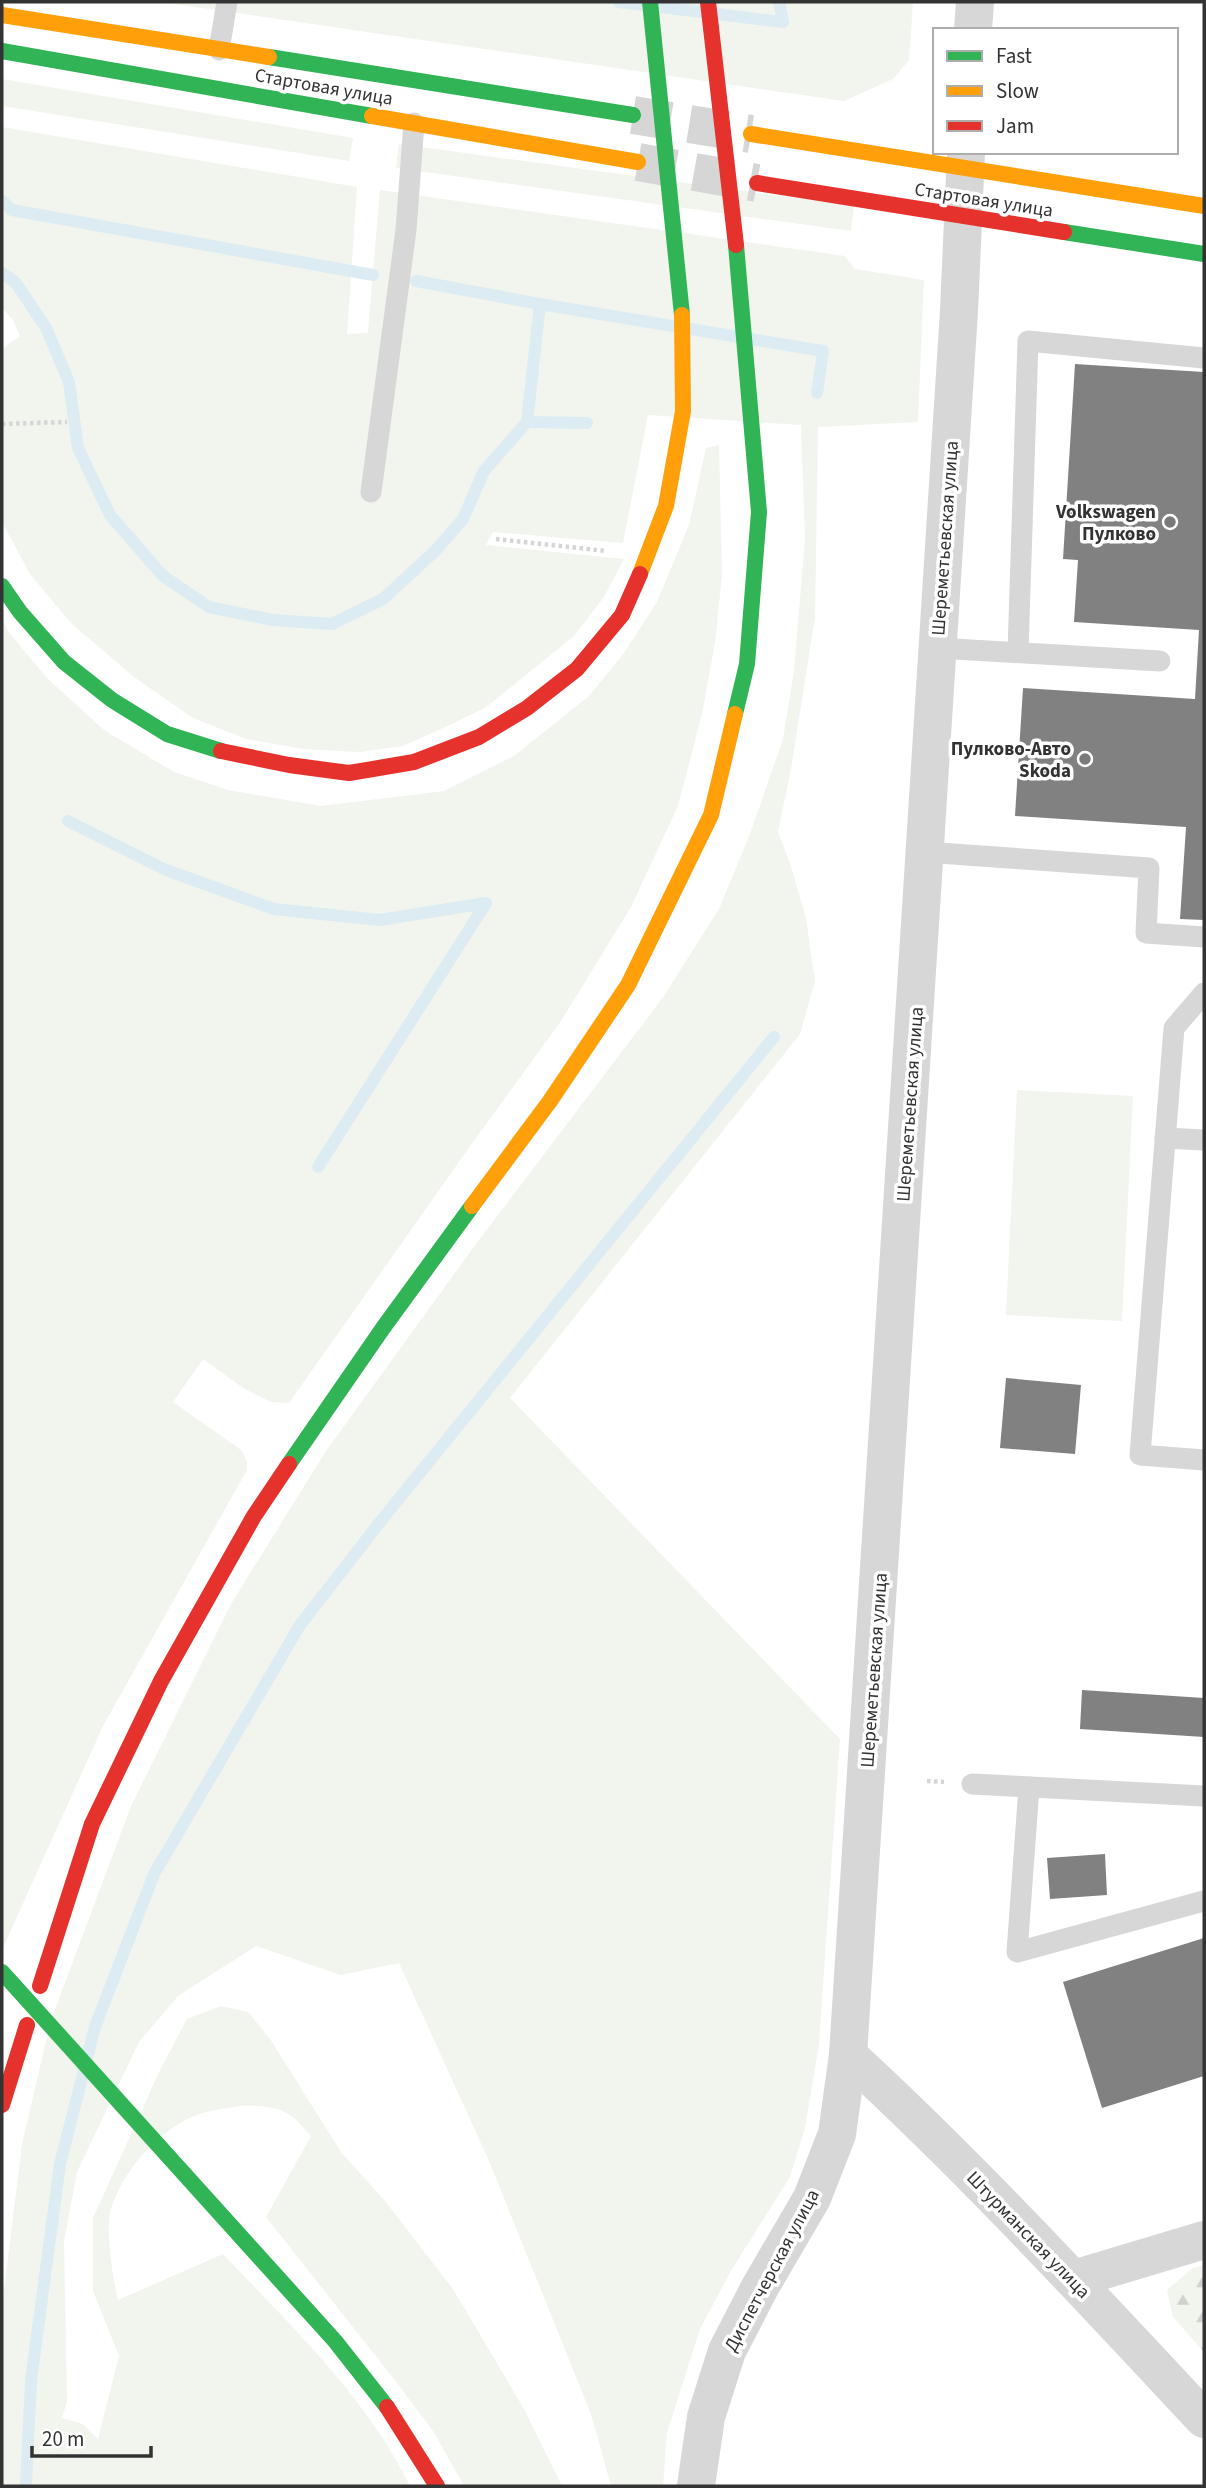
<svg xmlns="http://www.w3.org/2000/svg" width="1206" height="2488" font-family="'Source Sans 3',sans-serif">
  <defs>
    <pattern id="forest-firs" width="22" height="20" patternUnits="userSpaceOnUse" patternTransform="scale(1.75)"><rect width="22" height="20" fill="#f1f5ed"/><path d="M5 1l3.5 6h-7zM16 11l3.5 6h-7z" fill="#cfd2cc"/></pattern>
  </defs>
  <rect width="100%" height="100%" fill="#fff"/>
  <g fill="#f1f5ed">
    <path d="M174,2H913L909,60L893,79L844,101L174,4Z"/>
    <path d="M2,79L353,138L349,161L2,106Z"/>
    <path d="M2,127L357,187L347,334L368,333L380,190L845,256L855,269L924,280L918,422L818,427L815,617L791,769L778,832L791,866L806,918L815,982L800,1034L510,1398L840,1739L819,2044L805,2128L790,2177L732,2269L700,2329L667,2433L663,2486H611L591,2414L489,2161L399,1963L341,1975L256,1946L178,1996L139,2042L77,2172L64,2242L67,2402L62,2418L83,2424L98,2439L119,2356L93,2291V2218L160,2070L187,2019L221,2006L248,2012L270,2039L341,2152L385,2201L453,2289L524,2409L562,2486H464L433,2431L397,2383L266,2217L311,2136C304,2129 297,2119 288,2114C277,2106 255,2105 241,2106C226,2108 209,2110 194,2116C157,2132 123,2171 111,2209C105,2227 113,2281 118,2300L223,2254C291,2326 366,2396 410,2486H2V2306L22,2144L51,2020L131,1806L231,1604L326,1451L473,1248L664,996L720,907L751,831L783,739L794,671L805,539L801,425L648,415L623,543L493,532L486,545L624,559L604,597L574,636L485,708L443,728L403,746L360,752L304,749L246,739L193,718L134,677L71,623L30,574L2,522V349L20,336L13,320L2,308Z"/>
    <path d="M399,144L854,206L851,231L396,168Z"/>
    <path d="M719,445L722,575L715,643L702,714L678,806L631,907L561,1021L473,1142L289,1403L271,1402L243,1388L203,1359L173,1402L241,1450L247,1461V1470L103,1726L2,1950V619L10,634L48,679L104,730L174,772L228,790L321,806L444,791L514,756L589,696L624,653L656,604L689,525L706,448Z"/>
    <path d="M1017,1090L1133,1096L1122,1321L1006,1315Z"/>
  </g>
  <path fill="url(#forest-firs)" d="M1204,2265V2352L1173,2317L1167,2290L1193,2268Z"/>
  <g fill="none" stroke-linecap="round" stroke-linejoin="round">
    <g stroke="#ddebf3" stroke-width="12">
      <path d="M619,2L783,22L779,2"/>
      <path d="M2,201L12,210L373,275"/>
      <path d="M2,273L16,283L46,328L69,382L78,448L110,515L163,576L209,607L273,620L332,624L383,599L436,550L463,519L484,471L527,422L540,304"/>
      <path d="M416,281L540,304L823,351L817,393"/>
      <path d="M527,422L587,423"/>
      <path d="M68,821L166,870L274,909L380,920L486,903L318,1167"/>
      <path d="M26,2486L31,2380L60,2164L95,2027L154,1874L300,1625L380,1522L774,1037"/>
    </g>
  </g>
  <g fill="#818181">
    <path d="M1075,364L1204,372V920L1180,919L1186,827L1015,816L1023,688L1195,699L1199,630L1074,622L1078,560L1063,559Z"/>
    <path d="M1006,1378L1081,1385L1075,1454L1000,1448Z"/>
    <path d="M1082,1690L1204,1698V1737L1080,1729Z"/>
    <path d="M1105,1854L1107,1895L1050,1899L1047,1858Z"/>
    <path d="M1204,1938V2076L1102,2108L1063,1982Z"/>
  </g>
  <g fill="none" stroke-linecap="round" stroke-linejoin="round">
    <g stroke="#d6d6d6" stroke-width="38" stroke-dasharray="38 19" stroke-linecap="butt">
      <path d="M633,115L751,134"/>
      <path d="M638,162L757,183"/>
    </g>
    <g stroke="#d6d6d6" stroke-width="4.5" stroke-dasharray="3.5 3.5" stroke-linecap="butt">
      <path d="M2,424L67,422"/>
      <path d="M496,539L606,551"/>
      <path d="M927,1781L944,1782"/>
    </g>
    <g stroke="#d7d7d7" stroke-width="21">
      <path d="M219,50L227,2"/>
      <path d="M371,492L406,230L414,123"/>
      <path d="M937,648L1160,661"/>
      <path d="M1018,652L1028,341L1204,358"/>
      <path d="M925,852L1149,868L1146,933L1204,937"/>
      <path d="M1204,993L1174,1028L1140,1455L1204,1460"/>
      <path d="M1165,1138L1204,1140"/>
      <path d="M972,1784L1204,1796"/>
      <path d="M1029,1787L1017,1952L1204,1901"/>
    </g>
    <g stroke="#d7d7d7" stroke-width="38">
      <path d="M973,30L975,2"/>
      <path d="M848,2055C973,2170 1088,2295 1204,2419"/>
      <path d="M1074,2279L1204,2240"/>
      <path d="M696,2486L706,2417L727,2351L760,2287L812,2198L837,2134L848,2055L959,311L966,152"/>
    </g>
    <g stroke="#30b455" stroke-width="16">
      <path d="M650,2L682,315"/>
      <path d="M2,51L372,116"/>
      <path d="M269,57L633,115"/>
      <path d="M1064,232L1204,254"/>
      <path d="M2,586L20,612L64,662L112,700L167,734L221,751"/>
      <path d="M735,714L747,664L759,512L736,245"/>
      <path d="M289,1464L383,1328L472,1206"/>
      <path d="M2,1972L335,2341L387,2407"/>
    </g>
    <g stroke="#ff9f0a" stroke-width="16">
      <path d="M2,15L269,57"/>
      <path d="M372,116L638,162"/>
      <path d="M751,134L1204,206"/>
      <path d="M640,574L666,506L683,411L682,315"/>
      <path d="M472,1206L550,1101L628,985L711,815L735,714"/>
    </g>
    <g stroke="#e5322d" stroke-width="16">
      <path d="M708,2L736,245"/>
      <path d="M757,183L1064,232"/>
      <path d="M221,751L289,765L349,773L414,762L479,737L527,708L577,669L622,615L640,574"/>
      <path d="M40,1986L92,1824L161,1681L254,1516L289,1464"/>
      <path d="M2,2105L27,2025"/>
      <path d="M387,2407L437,2486"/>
    </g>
  </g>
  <g fill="#7a7a7a" stroke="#fff" stroke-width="2.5">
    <circle cx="1170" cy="522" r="7"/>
    <circle cx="1085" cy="759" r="7"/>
  </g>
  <g text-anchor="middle" stroke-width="7" stroke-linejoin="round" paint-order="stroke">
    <g font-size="19" fill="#333" stroke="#fff">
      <text transform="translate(324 86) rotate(10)" y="7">Стартовая улица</text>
      <text transform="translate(984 199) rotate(9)" y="7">Стартовая улица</text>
      <text transform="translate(944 538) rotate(-86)" y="7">Шереметьевская улица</text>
      <text transform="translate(909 1104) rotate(-86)" y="7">Шереметьевская улица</text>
      <text transform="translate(873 1670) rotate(-86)" y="7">Шереметьевская улица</text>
      <text transform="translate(1029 2234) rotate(46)" y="7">Штурманская улица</text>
      <text transform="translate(771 2270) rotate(-62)" y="7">Диспетчерская улица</text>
    </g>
    <g font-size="19" font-weight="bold" fill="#333" stroke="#fff" text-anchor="end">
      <text x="1156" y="518">Volkswagen<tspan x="1156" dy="22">Пулково</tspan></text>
      <text x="1071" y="755">Пулково-Авто<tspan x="1071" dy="22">Skoda</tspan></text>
    </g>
  </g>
  <rect width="1206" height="2488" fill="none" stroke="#333333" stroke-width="7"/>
  <rect x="933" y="28" width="245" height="126" fill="#ffffff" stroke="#adadad" stroke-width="2"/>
  <rect x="947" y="51" width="35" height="10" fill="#30b455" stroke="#adadad" stroke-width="2"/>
  <text x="996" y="63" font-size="21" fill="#333333">Fast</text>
  <rect x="947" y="86" width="35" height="10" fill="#ff9f0a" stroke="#adadad" stroke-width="2"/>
  <text x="996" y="98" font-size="21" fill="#333333">Slow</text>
  <rect x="947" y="121" width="35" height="10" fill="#e5322d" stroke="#adadad" stroke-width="2"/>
  <text x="996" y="133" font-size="21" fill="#333333">Jam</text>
  <path d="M32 2446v10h119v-10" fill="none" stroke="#333333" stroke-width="3.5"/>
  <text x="42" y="2446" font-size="21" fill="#333333" stroke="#ffffff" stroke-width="5" paint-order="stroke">20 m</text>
</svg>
